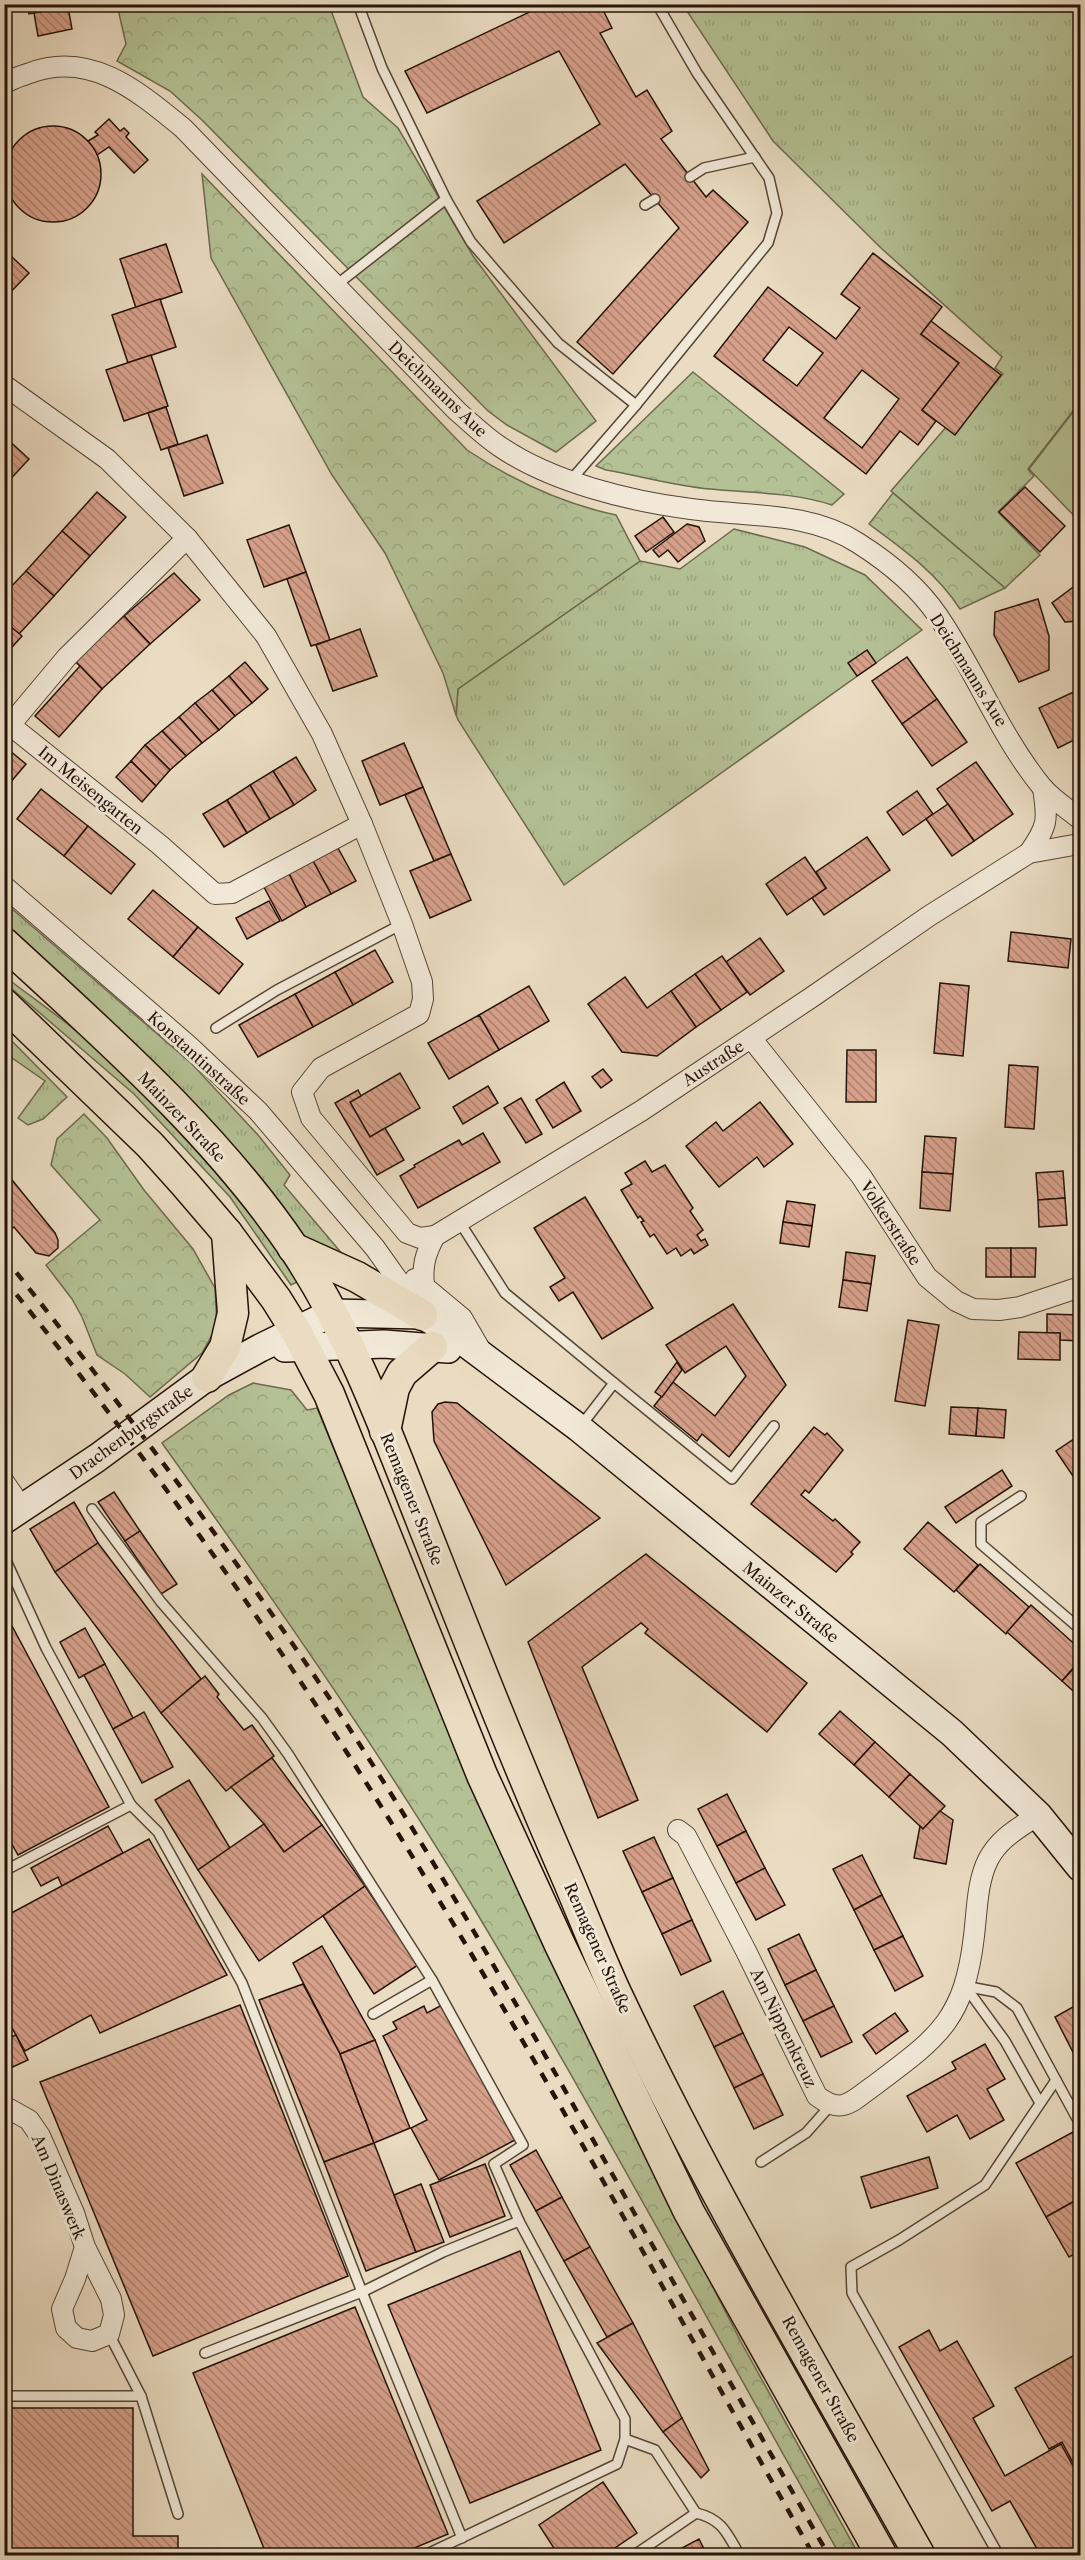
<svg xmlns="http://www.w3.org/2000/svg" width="1085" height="2560" font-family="'Libre Caslon Text',serif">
  <defs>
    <pattern id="grass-tufts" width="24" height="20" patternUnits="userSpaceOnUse" patternTransform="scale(1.5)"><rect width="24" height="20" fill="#b4c195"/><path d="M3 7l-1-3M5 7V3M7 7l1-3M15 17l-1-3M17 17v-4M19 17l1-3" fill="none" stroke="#9ba57f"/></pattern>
    <pattern id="forest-crowns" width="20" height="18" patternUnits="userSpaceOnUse" patternTransform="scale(1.5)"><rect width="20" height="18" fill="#b4c195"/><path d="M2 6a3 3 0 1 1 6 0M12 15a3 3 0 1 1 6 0" fill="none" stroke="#9ba57f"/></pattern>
    <pattern id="building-back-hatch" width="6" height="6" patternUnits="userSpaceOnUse" patternTransform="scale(1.5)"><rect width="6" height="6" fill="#d7a08b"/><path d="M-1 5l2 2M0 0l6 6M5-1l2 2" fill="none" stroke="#ae8170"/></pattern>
  </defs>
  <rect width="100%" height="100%" fill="#eadcc2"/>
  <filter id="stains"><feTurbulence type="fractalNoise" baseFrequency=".00333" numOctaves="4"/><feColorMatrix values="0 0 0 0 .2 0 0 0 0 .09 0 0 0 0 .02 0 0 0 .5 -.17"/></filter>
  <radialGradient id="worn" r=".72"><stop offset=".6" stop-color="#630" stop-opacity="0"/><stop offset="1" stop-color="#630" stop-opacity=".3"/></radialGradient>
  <g fill="url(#grass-tufts)" stroke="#6c6a4f" stroke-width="1.5">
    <path d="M683,5H1080V402L1028,469L1034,476L998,512L1040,555L1005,588L891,491L947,426L955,432L1003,374L995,368L1002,357L881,248L773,141Z"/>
    <path d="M734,529L805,547L865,575L922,630L564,885L458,720L456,715L458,689L640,561L680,569Z"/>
    <path d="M4,902L191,1063L258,1135L290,1175L284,1185L349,1262L317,1247L300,1233L216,1126L5,925Z"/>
    <path d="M4,976C26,993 49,1009 70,1026C159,1098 237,1185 299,1281L291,1285L230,1197L134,1094L5,983Z"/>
    <path d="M5,1034L67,1097L43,1119L28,1125L18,1118L45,1081L12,1058L5,1060Z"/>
  </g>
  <g fill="url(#forest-crowns)" stroke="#6c6a4f" stroke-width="1.5">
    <path d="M117,5H329L363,97L398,128L473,256L596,421L556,452L507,425L488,411L203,121L170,91L117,61L126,44Z"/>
    <path d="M202,174L467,450C512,480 563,504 616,515L640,561L458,689L456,715L443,673L385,553L332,475L211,258Z"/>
    <path d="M693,372L844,494L832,505C792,492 751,493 710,489C675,486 641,476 606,470L596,466Z"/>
    <path d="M893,493L1005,588L960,609C937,573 903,549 869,524Z"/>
    <path d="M84,1114L107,1138L144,1190L193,1249L215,1288L217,1326L202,1353L150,1397L125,1374L97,1355L82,1317L72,1299L46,1265L100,1220L51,1165L57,1139Z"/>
    <path d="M253,1383L291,1390L307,1410L317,1408L469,1777L673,2209L741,2342L859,2555H840C716,2337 598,2115 469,1900C374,1743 269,1593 162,1443L229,1395Z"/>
  </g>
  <path fill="#b4c195" stroke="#6c6a4f" stroke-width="1.5" d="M1080,403V522L1029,469Z"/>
  <g fill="url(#building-back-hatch)" stroke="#251309" stroke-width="1.5" fill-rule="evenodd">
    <path d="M27,4H61L62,8L29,14Z"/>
    <path d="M536,4H600L612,28L600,33L636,97L647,90L672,131L661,139L706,197L713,190L748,222L613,374L577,342L679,228L625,164L504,243L477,201L600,124L559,51L427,113L405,71L538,8Z"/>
    <path d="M68,7L72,29L38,36L34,13Z"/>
    <path d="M109,119L120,131L124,128L129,133L126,137L148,160L134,173L109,147L97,155L88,141L98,135L95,132Z"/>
    <circle cx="53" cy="174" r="48"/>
    <path d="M166,244L182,292L136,308L120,259Z"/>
    <path d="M873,253L942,307L921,334L959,363L922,410L936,421L918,445L900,431L866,474L714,356L768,287L836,339L860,308L841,294ZM789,327L823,353L797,386L763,360ZM862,370L899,399L862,448L824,418Z"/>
    <path d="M12,257L29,273L4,299V265Z"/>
    <path d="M160,299L176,347L128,363L112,315Z"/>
    <path d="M931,321L1001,375L955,435L922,410L959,363L921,334Z"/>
    <path d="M151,355L168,406L124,421L106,370Z"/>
    <path d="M166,407L178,444L161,450L148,413Z"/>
    <path d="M207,435L223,483L184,496L168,448Z"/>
    <path d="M4,436L29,459L4,486Z"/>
    <path d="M1025,487L1065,526L1040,552L999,512Z"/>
    <path d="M97,492L126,517L90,556L62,531Z"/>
    <path d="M663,517L674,532L646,552L635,536Z"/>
    <path d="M687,524L699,527L705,541L678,562L668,550L659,557L653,550Z"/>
    <path d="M289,525L306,572L264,587L247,540Z"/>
    <path d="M62,531L90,556L54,596L26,571Z"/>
    <path d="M26,571L54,596L19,634L4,621V594Z"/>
    <path d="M306,572L330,640L311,646L287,579Z"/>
    <path d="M174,573L200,600L150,644L124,616Z"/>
    <path d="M1080,582V621L1065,622L1052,603Z"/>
    <path d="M1038,599L1049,636V670L1019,682L994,635L995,612Z"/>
    <path d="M124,616L150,644L102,689L75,661Z"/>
    <path d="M4,621L22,636L4,656Z"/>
    <path d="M360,629L377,676L333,691L316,645Z"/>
    <path d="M867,650L876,663L857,676L848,663Z"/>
    <path d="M907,657L937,699L902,724L872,681Z"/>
    <path d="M245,662L268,689L252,703L229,676Z"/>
    <path d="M80,666L102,689L59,737L35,716Z"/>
    <path d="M229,676L252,703L235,716L212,690Z"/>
    <path d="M1080,689V737L1058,748L1039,708Z"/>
    <path d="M212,690L235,716L219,730L195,703Z"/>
    <path d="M937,699L967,742L932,766L902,724Z"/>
    <path d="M195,703L219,730L202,743L179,717Z"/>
    <path d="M179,717L202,743L186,756L162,731Z"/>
    <path d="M162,731L186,756L170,770L145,745Z"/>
    <path d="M404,743L423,787L380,805L362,761Z"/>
    <path d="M145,745L170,770L156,786L131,761Z"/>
    <path d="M4,746L26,764L4,790Z"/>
    <path d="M296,757L316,790L294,805L273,771Z"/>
    <path d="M131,761L156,786L142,802L116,777Z"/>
    <path d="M976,762L1013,814L974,841L937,789Z"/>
    <path d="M273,771L294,805L270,819L250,785Z"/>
    <path d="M250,785L270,819L247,833L227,800Z"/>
    <path d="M423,787L451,854L434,861L405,795Z"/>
    <path d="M41,789L88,826L64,856L17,819Z"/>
    <path d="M917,791L933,814L903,835L887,812Z"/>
    <path d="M227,800L247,833L224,847L203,814Z"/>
    <path d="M948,804L974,841L952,856L926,819Z"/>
    <path d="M88,826L135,864L111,894L64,856Z"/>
    <path d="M867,837L890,870L824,915L812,898L826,888L816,872Z"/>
    <path d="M338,848L356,881L331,894L313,861Z"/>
    <path d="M451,854L471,900L430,918L410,871Z"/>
    <path d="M805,857L826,888L787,915L766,884Z"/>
    <path d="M313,861L331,894L306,907L289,874Z"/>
    <path d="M289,874L306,907L282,921L264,887Z"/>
    <path d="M153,890L198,927L173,957L128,919Z"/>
    <path d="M269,901L280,921L247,939L236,918Z"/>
    <path d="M198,927L243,964L219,994L173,957Z"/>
    <path d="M1011,932L1071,939L1068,968L1008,961Z"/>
    <path d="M760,938L784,971L750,995L726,962Z"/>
    <path d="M375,950L393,982L353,1005L335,972Z"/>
    <path d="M722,956L747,992L721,1010L695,974Z"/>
    <path d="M335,972L353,1005L313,1027L295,994Z"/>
    <path d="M695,974L721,1010L696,1027L671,991Z"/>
    <path d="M625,977L647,1008L671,991L696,1027L657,1056L622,1052L588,1004Z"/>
    <path d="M940,983L969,986L963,1056L934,1053Z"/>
    <path d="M529,986L549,1021L499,1050L479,1015Z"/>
    <path d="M295,994L313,1027L258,1057L239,1025Z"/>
    <path d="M479,1015L499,1050L449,1079L428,1043Z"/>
    <path d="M847,1050H876V1102H846Z"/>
    <path d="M1009,1065L1038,1067L1034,1129L1005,1127Z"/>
    <path d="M603,1069L612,1080L601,1088L592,1077Z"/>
    <path d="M400,1073L420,1108L370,1137L350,1102Z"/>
    <path d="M564,1082L581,1111L553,1128L536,1100Z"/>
    <path d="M488,1086L498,1103L463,1124L453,1107Z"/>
    <path d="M358,1090L361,1096L350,1102L370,1137L385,1128L404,1160L377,1175L335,1103Z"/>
    <path d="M521,1098L542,1134L526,1143L504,1108Z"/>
    <path d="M760,1102L793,1144L764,1167L757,1157L719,1187L686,1146L716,1122L723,1131Z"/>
    <path d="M483,1133L500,1162L418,1208L400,1176L415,1167L414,1165L459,1140L462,1145Z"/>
    <path d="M925,1136L956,1138L953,1174L922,1172Z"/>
    <path d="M645,1161L652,1172L665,1165L693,1208L690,1211L703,1230L697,1235L701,1241L705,1239L708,1245L694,1254L691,1249L681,1256L676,1248L667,1254L654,1234L650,1237L641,1222L644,1221L640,1216L638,1218L621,1190L632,1184L625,1173Z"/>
    <path d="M4,1170L55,1233L58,1240V1248L49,1256L36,1253L14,1227L9,1231L4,1225Z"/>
    <path d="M1063,1171L1065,1198L1038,1200L1036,1173Z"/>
    <path d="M922,1172L953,1174L950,1211L920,1208Z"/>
    <path d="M585,1197L653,1308L602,1339L573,1292L559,1301L550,1287L565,1278L534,1228Z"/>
    <path d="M1065,1198L1067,1225L1039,1227L1038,1200Z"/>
    <path d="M787,1201L815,1205L812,1226L783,1222Z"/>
    <path d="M783,1222L812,1226L809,1247L780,1243Z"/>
    <rect x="986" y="1248" width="25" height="29"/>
    <path d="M1011,1248H1036L1035,1277H1011Z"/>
    <path d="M846,1252L875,1256L871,1284L843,1280Z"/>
    <path d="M843,1280L871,1284L867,1311L839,1307Z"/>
    <path d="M733,1304L786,1385L729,1457L702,1434L697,1441L654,1406L673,1382L715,1416L746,1376L726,1346L685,1373L666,1345Z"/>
    <path d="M1047,1314L1080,1315V1341L1060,1340V1333H1047Z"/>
    <path d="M908,1320L939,1325L925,1406L895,1401Z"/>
    <path d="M1019,1332L1060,1333V1360L1018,1359Z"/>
    <path d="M677,1362L682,1370L662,1397L655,1392Z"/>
    <path d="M445,1402L457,1403L600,1518L506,1585L434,1441L432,1412L438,1404Z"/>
    <path d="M951,1407L978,1408L976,1436L949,1434Z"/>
    <path d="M978,1408L1006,1410L1004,1438L976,1436Z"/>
    <path d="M814,1427L825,1435L827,1433L843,1450L809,1493L805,1490L801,1495L833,1521L835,1519L860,1542L851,1552L853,1554L836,1572L751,1504Z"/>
    <path d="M1080,1435V1476L1075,1479L1056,1451Z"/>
    <path d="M1002,1470L1012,1486L956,1523L945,1507Z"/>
    <path d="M114,1492L140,1531L125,1541L98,1502Z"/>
    <path d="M74,1502L98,1543L55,1572L30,1529Z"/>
    <path d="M928,1522L978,1565L954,1592L904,1549Z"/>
    <path d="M140,1531L177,1584L161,1594L125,1541Z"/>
    <path d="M98,1543L201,1679L161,1713L55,1572Z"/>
    <path d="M646,1554L807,1683L767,1732L645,1633L648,1629L641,1623L582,1667L638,1800L598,1818L528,1642Z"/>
    <path d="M980,1564L1029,1607L1006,1634L956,1590Z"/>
    <path d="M1031,1605L1080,1649V1660L1062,1681L1007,1632Z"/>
    <path d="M4,1611L109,1807L18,1855L4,1830Z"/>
    <path d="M85,1628L105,1664L79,1678L60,1642Z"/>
    <path d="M105,1664L133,1718L113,1729L84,1675Z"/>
    <path d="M1074,1668L1080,1673V1697L1062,1681Z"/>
    <path d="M205,1676L219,1694L217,1697L244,1730L252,1725L274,1756L226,1791L161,1713Z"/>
    <path d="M840,1711L875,1742L854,1765L819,1734Z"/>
    <path d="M144,1712L173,1767L142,1783L113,1729Z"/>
    <path d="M875,1742L910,1774L889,1797L854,1765Z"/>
    <path d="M272,1758L322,1825L284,1852L264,1824L231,1787Z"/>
    <path d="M910,1774L945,1806L923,1829L889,1797Z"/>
    <path d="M189,1780L230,1848L198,1870L155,1800Z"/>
    <path d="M727,1794L746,1831L717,1846L698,1809Z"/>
    <path d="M940,1811L953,1820L946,1864L914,1858L920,1826L923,1829Z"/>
    <path d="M264,1824L284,1852L322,1825L365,1886L259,1961L198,1870Z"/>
    <path d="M108,1826L123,1853L62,1886L58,1877L41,1886L31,1868Z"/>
    <path d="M746,1831L765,1868L736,1883L717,1846Z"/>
    <path d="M654,1837L673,1878L642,1892L623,1851Z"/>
    <path d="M149,1839L227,1975L100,2033L91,2015L25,2051L4,2014V1917Z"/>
    <path d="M862,1855L882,1895L854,1910L833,1869Z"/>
    <path d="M765,1868L785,1905L756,1920L736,1883Z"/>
    <path d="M673,1878L692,1920L662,1934L642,1892Z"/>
    <path d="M365,1886L418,1965L374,1994L323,1916Z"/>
    <path d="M882,1895L903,1936L874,1950L854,1910Z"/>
    <path d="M692,1920L711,1961L681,1975L662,1934Z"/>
    <path d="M799,1934L816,1970L785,1985L768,1949Z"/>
    <path d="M903,1936L923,1976L895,1991L874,1950Z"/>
    <path d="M322,1946L375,2040L340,2054L293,1963Z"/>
    <path d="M816,1970L834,2006L803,2021L785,1985Z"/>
    <path d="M303,1984L340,2054L374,2143L324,2162L259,2000Z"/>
    <path d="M723,1991L743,2033L714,2047L694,2006Z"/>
    <path d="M1080,2003V2066L1055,2017Z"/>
    <path d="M240,2005L348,2276L153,2356L40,2082Z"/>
    <path d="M442,2005L515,2140L439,2180L411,2128L427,2120L383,2036L397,2029L393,2022L424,2006L427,2013Z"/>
    <path d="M834,2006L852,2042L821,2057L803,2021Z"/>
    <path d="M895,2013L908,2031L876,2054L863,2035Z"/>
    <path d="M743,2033L763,2074L734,2088L714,2047Z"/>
    <path d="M16,2035L28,2060L4,2071V2040Z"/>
    <path d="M375,2040L410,2128L374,2143L340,2054Z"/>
    <path d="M985,2044L1005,2079L987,2089L1004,2120L970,2139L957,2115L927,2132L907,2096L956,2069L952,2062Z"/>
    <path d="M763,2074L783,2115L754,2129L734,2088Z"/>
    <path d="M1073,2132L1080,2145V2161L1076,2163L1080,2172V2198L1046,2217L1016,2163Z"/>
    <path d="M374,2143L416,2252L366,2271L324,2162Z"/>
    <path d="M536,2150L562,2197L536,2211L510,2165Z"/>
    <path d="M929,2157L938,2188L871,2208L861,2177Z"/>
    <path d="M485,2164L505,2216L450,2237L430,2185Z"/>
    <path d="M421,2184L444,2242L416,2252L394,2195Z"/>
    <path d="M562,2197L590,2247L564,2261L536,2211Z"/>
    <path d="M1080,2198V2251L1069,2257L1046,2217Z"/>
    <path d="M590,2247L633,2323L607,2337L564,2261Z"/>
    <path d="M520,2251L601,2450L470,2503L388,2305Z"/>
    <path d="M355,2307L448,2534L395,2556H267L193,2373Z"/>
    <path d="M633,2323L682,2418L663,2432L597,2343Z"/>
    <path d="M929,2330L940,2351L957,2341L994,2406L973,2418L1005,2476L1061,2444L1080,2479V2556H1041L1010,2501L992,2511L899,2347Z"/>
    <path d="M1080,2352V2458L1073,2463L1062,2442L1049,2449L1015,2388Z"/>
    <path d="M4,2408H133V2536H178V2556H4Z"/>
    <path d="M682,2418L709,2470L701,2478L663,2432Z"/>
    <path d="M603,2482L637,2533L603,2556H559L539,2525Z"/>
    <path d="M699,2539L705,2551L697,2556H667Z"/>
  </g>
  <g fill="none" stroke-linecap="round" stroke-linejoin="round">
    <g stroke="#564537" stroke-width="12">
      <g id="lane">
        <path d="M358,4L382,68L446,199L471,242L558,343L636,405"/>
        <path d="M690,177L704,168L755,157"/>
        <path d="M645,205L655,199"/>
        <path d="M335,286L446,199"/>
        <path d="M571,480L636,405L768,243L777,213L769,178L697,73L657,4"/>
        <path d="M216,1028L277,990L402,924"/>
        <path d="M459,1221L505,1293L614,1383L580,1427"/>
        <path d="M614,1383L732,1479L774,1426"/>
        <path d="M1021,1496L981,1522V1544L1080,1629"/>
        <path d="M92,1509L161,1602L262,1718L288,1754L432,1980L373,2014"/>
        <path d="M4,1556L46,1648L131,1805L158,1832L242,1983L362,2292L462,2538"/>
        <path d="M4,1871L131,1805"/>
        <path d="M964,1986L996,1992L1017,2008L1056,2080L985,2185L899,2240L851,2267L852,2293L999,2556"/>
        <path d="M965,1986L1005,2041L1040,2103"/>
        <path d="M1056,2080L1080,2124"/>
        <path d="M761,2162L806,2133L830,2106"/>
        <path d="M109,2334L141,2396L178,2514"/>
        <path d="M205,2353L362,2292L443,2252L519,2221"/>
        <path d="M4,2396H141"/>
        <path d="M625,2439L655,2450L696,2513"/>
        <path d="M423,2556L617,2464L625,2439V2419L519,2221L494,2164L523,2145L432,1980"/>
        <path d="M633,2556L696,2513C722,2519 727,2533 740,2556"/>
      </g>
    </g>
    <g stroke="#564537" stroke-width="22">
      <g id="street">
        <path d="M4,84C12,78 22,76 30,73C91,50 139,92 183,128L457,411C471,423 484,436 499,446C551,482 629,501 691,509C747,517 809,511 858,543C888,562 919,588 938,616C975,670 1001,737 1042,787C1052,799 1068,809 1080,819"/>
        <path d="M4,385L107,459L187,538L266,636L322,734L362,824L402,924L422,982L423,999L419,1014L321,1068L302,1092L311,1118L407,1233L420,1238L435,1236"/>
        <path d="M187,538L67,657L10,725L160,845L215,894L232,893L362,824"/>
        <path d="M1029,853C1048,826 1048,820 1043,788"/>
        <path d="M4,886L189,1046L258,1111L375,1248L417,1307"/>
        <path d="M751,1038L861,1176L927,1277L956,1301L973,1309L999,1310L1020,1307L1080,1287"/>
        <path d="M415,1279L462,1318L480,1349"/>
        <path d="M424,1286C422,1266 425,1254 435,1236L641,1111L812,997L929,916L1029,853L1079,844"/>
        <path d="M4,1482L22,1508"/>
        <path d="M678,1830L686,1836L746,1951L817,2096C842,2115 851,2102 872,2087C937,2038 964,2022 974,1936C977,1911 977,1882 988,1860C999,1838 1019,1828 1038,1815"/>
        <path d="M4,2106L29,2120L40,2136L74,2213L85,2247L111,2299L114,2315L109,2334L92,2341L77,2338L66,2328L62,2309L75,2279L85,2247"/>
      </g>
    </g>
    <g stroke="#251309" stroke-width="30">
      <g id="secondary">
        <path d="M285,1348L384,1344L448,1349"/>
        <path d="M4,1520L97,1458L207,1377L260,1348L332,1313L422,1315L448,1330L579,1428L952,1733L1038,1815L1080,1867"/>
      </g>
    </g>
    <g stroke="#251309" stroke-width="33">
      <g id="primary">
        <path d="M4,943C107,1038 217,1134 295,1250C354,1339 390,1442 429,1540C474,1654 519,1768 568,1880C584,1918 599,1956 616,1993C707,2186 816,2370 920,2556"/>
        <path d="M4,1004L150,1145L185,1184L227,1233L276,1299L296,1331L329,1394L482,1775L560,1945L689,2212L882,2556"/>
        <path d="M293,1248L357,1277L422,1315"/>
        <path d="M207,1377L225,1347L233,1313L227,1233"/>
        <path d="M385,1431L394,1388L402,1373L432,1347"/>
      </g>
    </g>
    <use href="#lane" stroke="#f1e8d7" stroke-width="9"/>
    <use href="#street" stroke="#f1e8d7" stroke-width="20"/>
    <use href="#secondary" stroke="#f1e8d7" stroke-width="27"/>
    <use href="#primary" stroke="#eadcc2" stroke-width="30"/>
    <g stroke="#251309" stroke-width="4.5" stroke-dasharray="10 10" stroke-linecap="butt">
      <path d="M4,1257C115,1396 222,1539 322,1687C418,1830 503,1981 588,2131C668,2273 748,2414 829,2556"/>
      <path d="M4,1279C112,1413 215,1552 310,1696C493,1973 650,2267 814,2556"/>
    </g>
  </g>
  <g text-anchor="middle" stroke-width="6" stroke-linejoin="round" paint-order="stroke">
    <g font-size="16" fill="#251309" stroke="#f1e8d7">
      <text transform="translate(438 389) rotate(44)" y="6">Deichmanns Aue</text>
      <text transform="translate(969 670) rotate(58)" y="6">Deichmanns Aue</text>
      <text transform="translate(91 790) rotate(39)" y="6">Im Meisengarten</text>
      <text transform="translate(199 1058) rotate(42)" y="6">Konstantinstraße</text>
      <text transform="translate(713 1063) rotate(-33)" y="6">Austraße</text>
      <text transform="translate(182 1117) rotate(46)" y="6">Mainzer Straße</text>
      <text transform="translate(891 1223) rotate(57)" y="6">Volkerstraße</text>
      <text transform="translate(131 1432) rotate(-36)" y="6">Drachenburgstraße</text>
      <text transform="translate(412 1499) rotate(68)" y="6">Remagener Straße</text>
      <text transform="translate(791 1602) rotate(39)" y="6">Mainzer Straße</text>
      <text transform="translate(598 1948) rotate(66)" y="6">Remagener Straße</text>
      <text transform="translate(784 2028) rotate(64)" y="6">Am Nippenkreuz</text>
      <text transform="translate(59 2187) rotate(67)" y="6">Am Dinaswerk</text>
      <text transform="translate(821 2379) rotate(61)" y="6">Remagener Straße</text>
    </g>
  </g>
  <rect width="1085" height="2560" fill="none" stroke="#eadcc2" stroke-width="24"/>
  <rect x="6" y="6" width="1073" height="2548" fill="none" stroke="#251309" stroke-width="3"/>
  <rect x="12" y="12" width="1061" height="2536" fill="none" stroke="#251309" stroke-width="1.5"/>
  <rect width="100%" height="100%" filter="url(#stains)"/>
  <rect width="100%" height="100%" fill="url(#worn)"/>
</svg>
